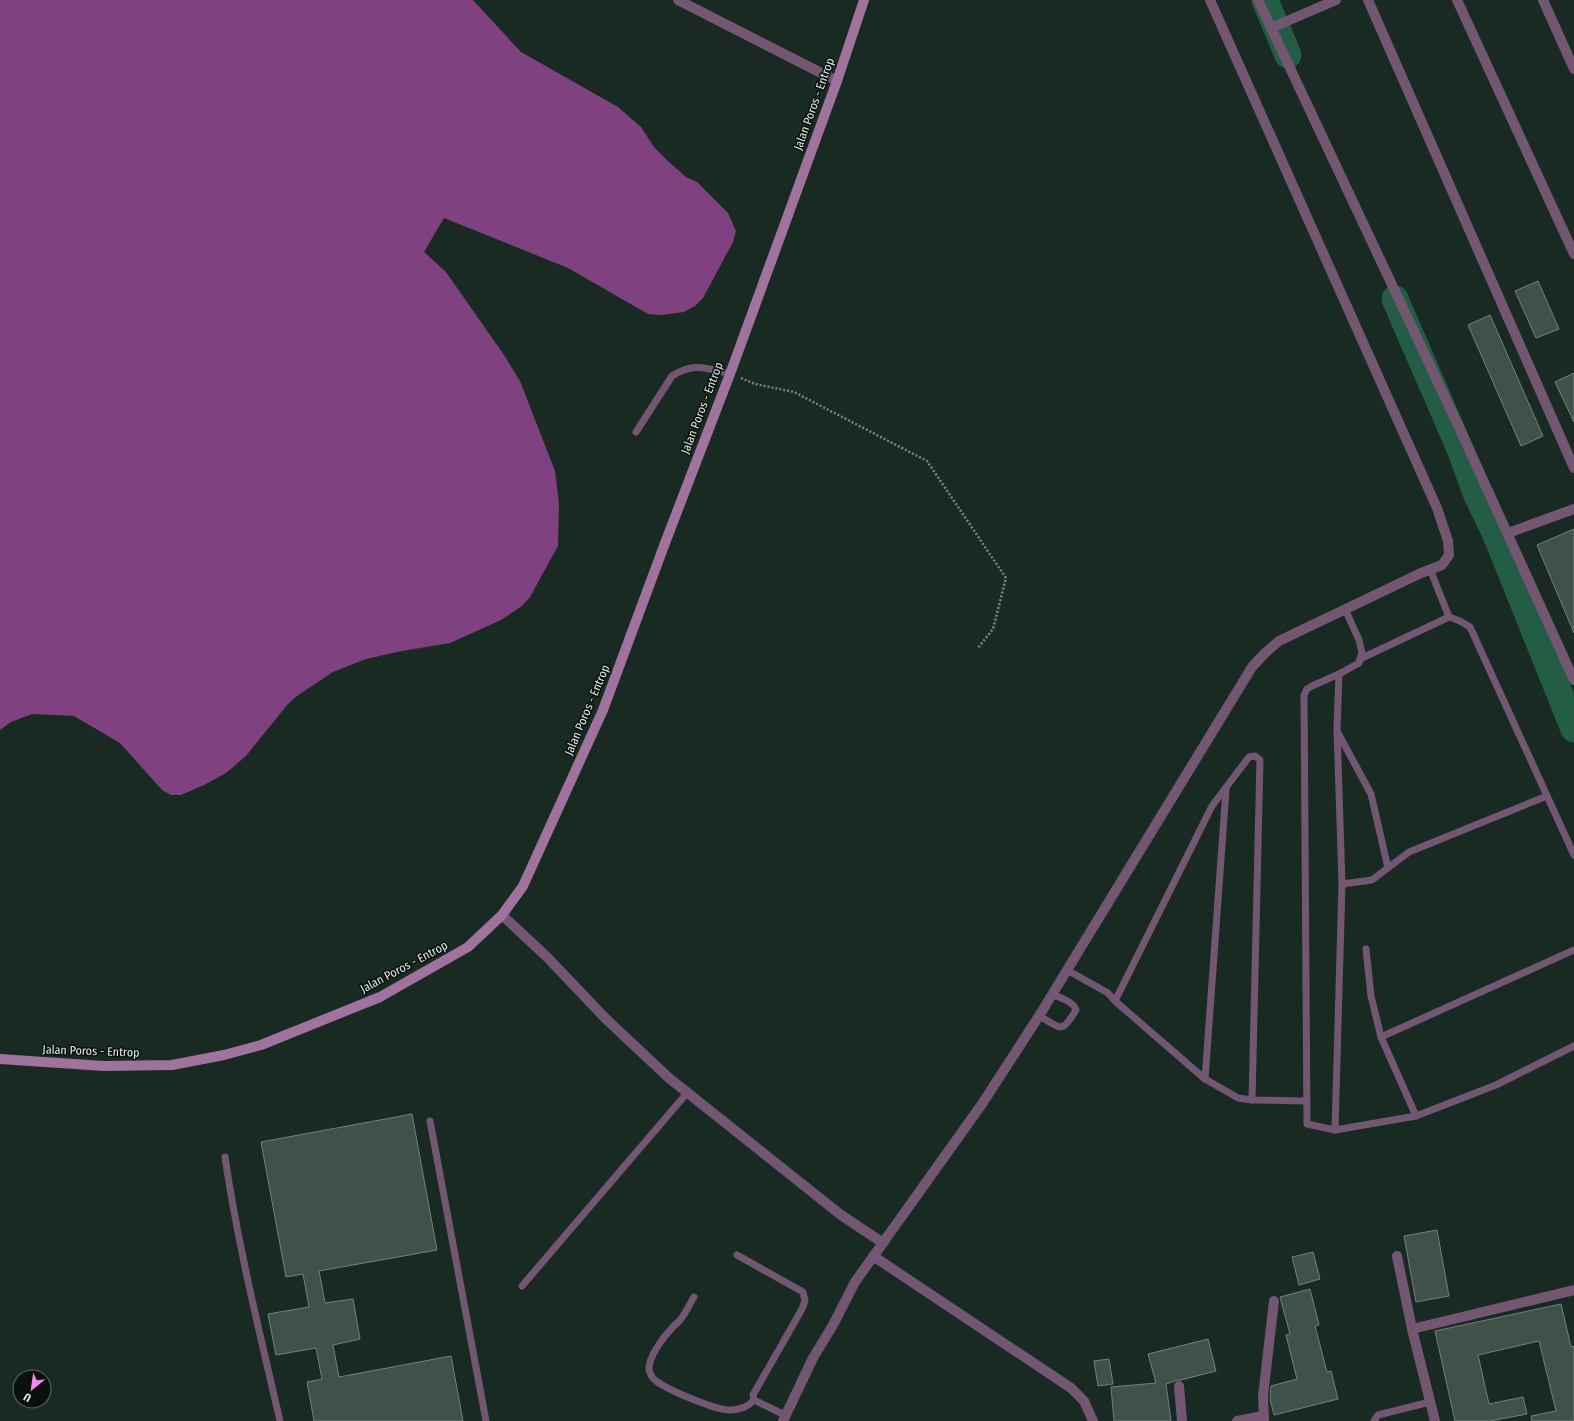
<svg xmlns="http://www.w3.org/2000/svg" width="1574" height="1421" font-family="'Fira Sans Condensed',sans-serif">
  <rect width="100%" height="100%" fill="#192a22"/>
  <path fill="#7f417f" d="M0,0H473L521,52L618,107L641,127L654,147L669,162L686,177L697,182L728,213L736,231L733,242L703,298L695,306L684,312L661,315L648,314L568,268L444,218L424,252L446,272L504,355L520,381L555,471L559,504L558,546L530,597L522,606L501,620L450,643L402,651L366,659L333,672L297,696L288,704L246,756L226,773L204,785L181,795H171L162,790L120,743L74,716L32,714L11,722L0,730Z"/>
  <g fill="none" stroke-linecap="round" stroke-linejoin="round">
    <g stroke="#235d46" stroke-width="27">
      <path d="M1265,0L1288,55"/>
      <path d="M1395,299L1460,449L1476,493L1496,535L1574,729"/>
    </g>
  </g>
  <g fill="#3f5149" stroke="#70837a">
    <path d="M1538,281L1559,329L1536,338L1515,291Z"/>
    <path d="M1490,315L1543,436L1521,446L1468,325Z"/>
    <path d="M1574,373V422L1555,382Z"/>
    <path d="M1574,529V633L1537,545Z"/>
    <path d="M412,1114L437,1250L319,1271L325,1303L353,1299L360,1339L333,1345L339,1377L451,1356L463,1421H314L307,1382L322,1379L316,1348L276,1355L268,1314L309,1307L303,1274L286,1277L261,1142Z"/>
    <path d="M1437,1230L1449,1296L1416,1302L1404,1236Z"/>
    <path d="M1313,1252L1320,1279L1299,1285L1292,1257Z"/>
    <path d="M1310,1289L1319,1325L1315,1326L1327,1372L1331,1371L1338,1399L1274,1415L1270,1399L1271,1386L1297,1379L1286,1335L1290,1334L1280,1297Z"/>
    <path d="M1561,1304L1571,1347L1574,1346V1421H1532L1531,1416L1556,1411L1539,1341L1478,1355L1489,1404L1523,1397L1527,1414L1490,1421H1455L1435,1331Z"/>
    <path d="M1208,1339L1216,1371L1181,1380H1178L1166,1384L1171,1421H1114L1111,1387L1156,1383L1148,1354Z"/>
    <path d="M1109,1359L1113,1384L1098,1386L1094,1361Z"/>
  </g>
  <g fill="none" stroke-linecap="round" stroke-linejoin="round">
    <path stroke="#798680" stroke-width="2.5" stroke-dasharray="2 2" stroke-linecap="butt" d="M741,378L755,384L794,392L927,461L1006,578L993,629L978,648"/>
    <g stroke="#735772" stroke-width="7">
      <path d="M636,432L672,376C693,362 707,368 730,374"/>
      <path d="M1430,569L1449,617"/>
      <path d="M1345,609L1359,640L1362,653L1359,663L1339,674L1312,686L1307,689L1304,695L1307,1124L1335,1130L1416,1116L1496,1085L1574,1046"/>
      <path d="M1360,659L1449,617L1460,621L1470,627L1574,855"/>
      <path d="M1337,731L1371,794L1388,868"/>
      <path d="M1342,884L1372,880L1409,852L1547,796"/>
      <path d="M1366,949L1371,996L1381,1037L1416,1116"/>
      <path d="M1067,970L1108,993L1115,1001L1205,1079L1238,1098L1252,1100L1306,1101"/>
      <path d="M1115,1001L1212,806L1249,757L1255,756L1260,760L1252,1100"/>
      <path d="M1039,1016C1062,1028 1061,1035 1076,1010C1073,1001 1060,998 1052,994"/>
      <path d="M1381,1037L1574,950"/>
      <path d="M1205,1079L1226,790"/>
      <path d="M430,1121L486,1421"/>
      <path d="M1335,1130L1342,884L1337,729L1339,674"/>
      <path d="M225,1157C238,1246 260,1334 280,1421"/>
      <path d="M737,1255L803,1292L805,1301L802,1309L753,1395L754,1400L785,1415"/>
      <path d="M522,1286L687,1093"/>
      <path d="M694,1297C690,1304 686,1312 681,1319C679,1322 675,1324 673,1327C664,1336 648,1357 649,1370C650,1372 651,1377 653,1378C661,1388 716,1410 729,1410C738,1410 748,1407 754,1400"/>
      <path d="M1374,1421L1378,1415L1430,1402"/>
    </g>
    <g stroke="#735772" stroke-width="10">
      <path d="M678,0L837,81"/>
      <path d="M1258,0L1458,425L1574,680"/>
      <path d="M1368,0L1574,468"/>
      <path d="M1457,0L1574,254"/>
      <path d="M1543,0L1574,69"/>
      <path d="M1271,28L1336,0"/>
      <path d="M1508,533L1574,509"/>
      <path d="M502,915L547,957L605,1018L669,1078L841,1215L883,1243"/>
      <path d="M873,1256L1071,1388L1084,1401L1093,1421"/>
      <path d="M1397,1256L1412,1329"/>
      <path d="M1179,1386L1182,1421"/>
      <path d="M783,1421L813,1358L833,1325L855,1282L982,1104L1039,1016L1252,667L1265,653L1279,641L1421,573L1442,565L1449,555L1448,541L1437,508L1210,0"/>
      <path d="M1237,1421L1263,1416"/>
      <path d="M1264,1421L1263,1396L1274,1301"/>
      <path d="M1435,1421L1412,1329L1574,1290"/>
    </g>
    <path stroke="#9f739e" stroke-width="10" d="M0,1059L104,1066L172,1065L224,1055L261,1045L380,997L468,947L502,915L523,886L603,710L665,543L730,374L837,81L864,0"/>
  </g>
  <g text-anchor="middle" stroke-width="3" stroke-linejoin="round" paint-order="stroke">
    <g font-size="12" fill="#e1ebe6" stroke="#09100d">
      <text transform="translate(814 104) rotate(-70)" y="4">Jalan Poros - Entrop</text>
      <text transform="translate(702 408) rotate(-69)" y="4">Jalan Poros - Entrop</text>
      <text transform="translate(587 710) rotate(-67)" y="4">Jalan Poros - Entrop</text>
      <text transform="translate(404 967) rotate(-28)" y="4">Jalan Poros - Entrop</text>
      <text transform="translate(91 1051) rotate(2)" y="4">Jalan Poros - Entrop</text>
    </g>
  </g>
  <g transform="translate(32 1389) rotate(209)"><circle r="19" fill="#09100d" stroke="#5f6864"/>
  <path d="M0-3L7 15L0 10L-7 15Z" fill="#f28af2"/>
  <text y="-6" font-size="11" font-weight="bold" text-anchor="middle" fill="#e1ebe6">U</text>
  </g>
</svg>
